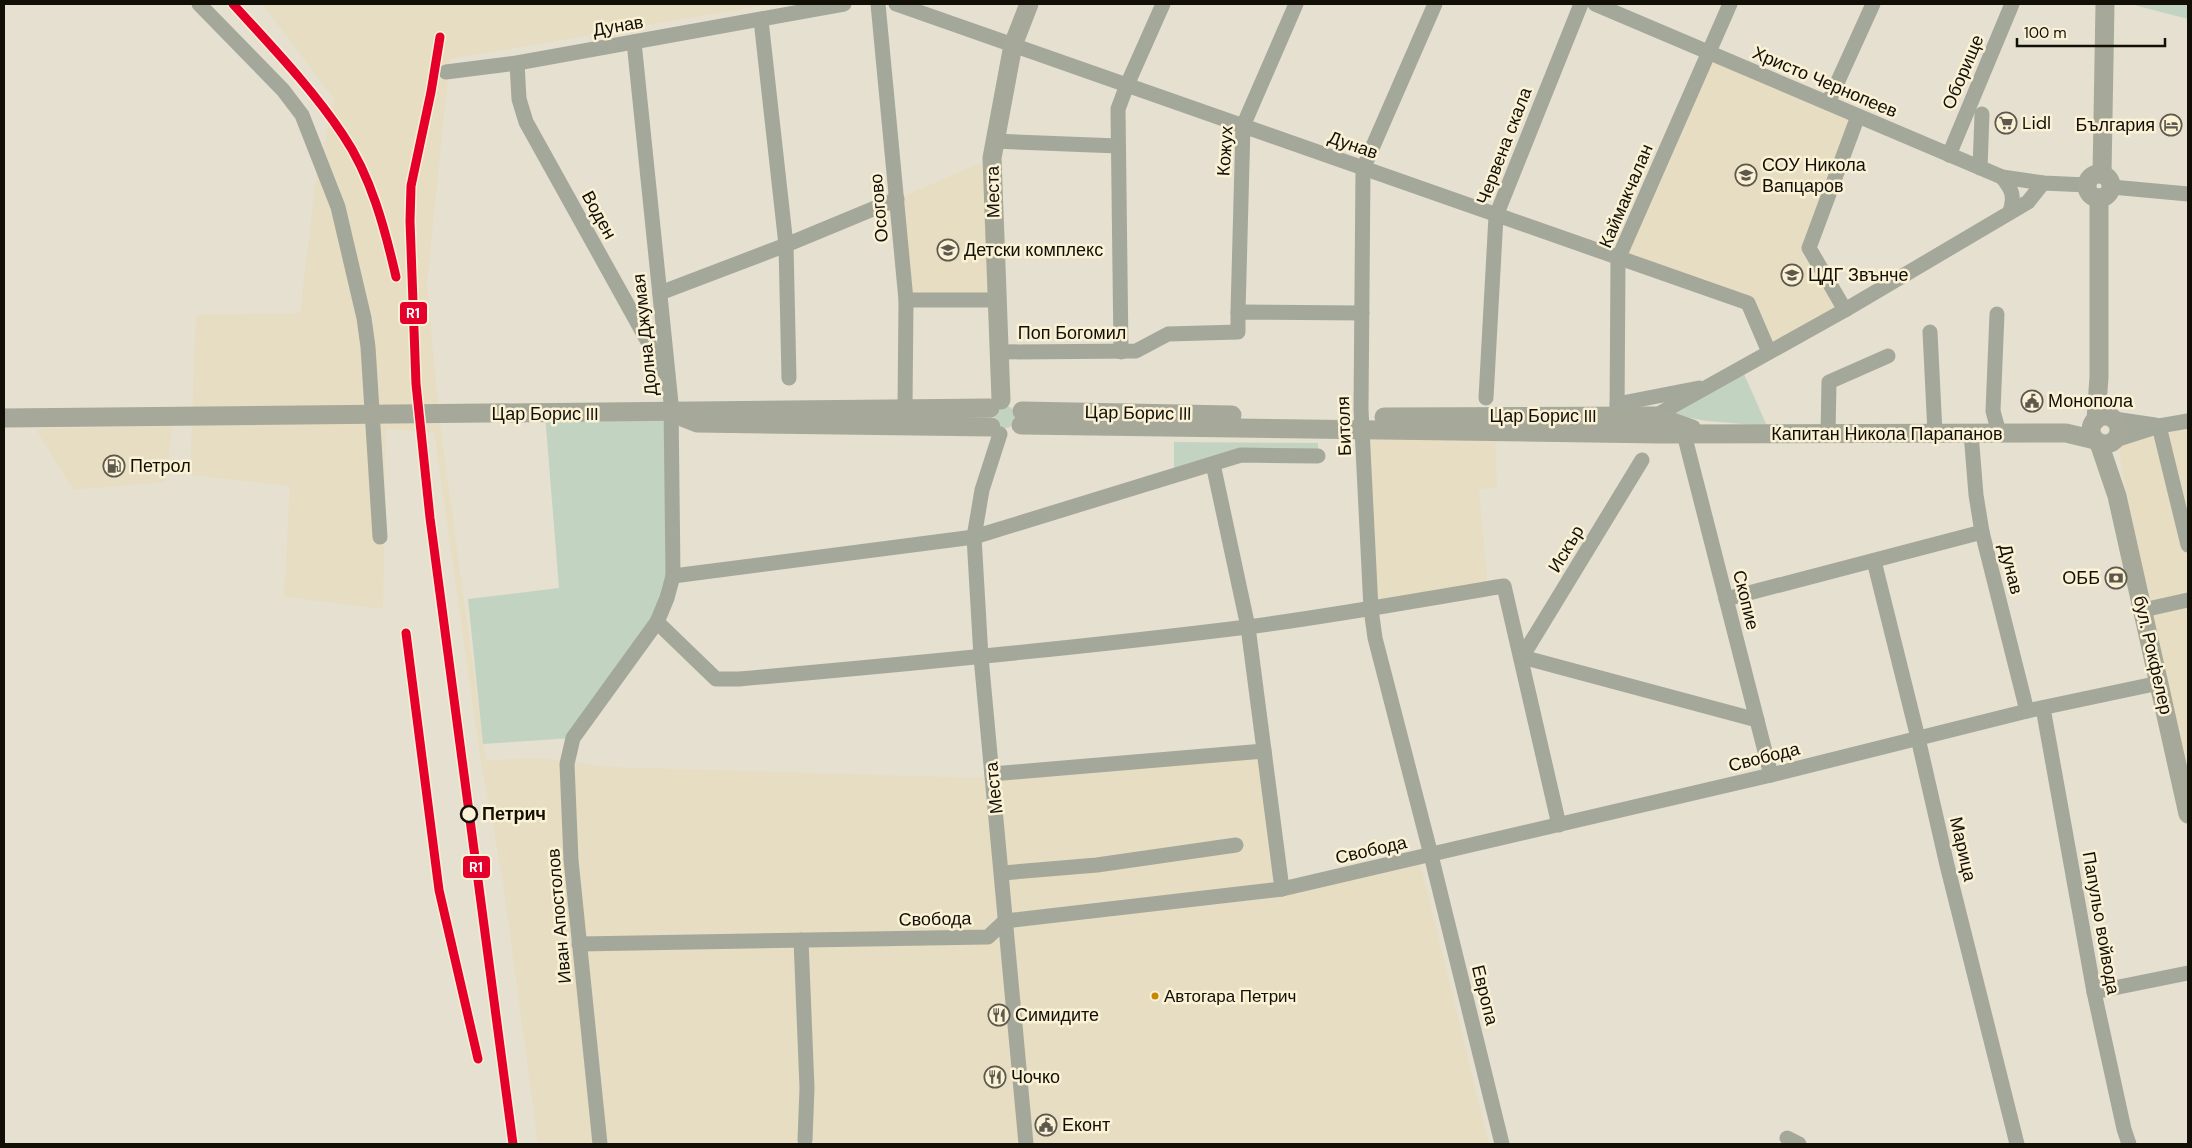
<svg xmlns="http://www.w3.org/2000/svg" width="2192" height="1148" font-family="'DM Sans',sans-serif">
  <rect width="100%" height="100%" fill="#e6e0d0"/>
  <g fill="#e7ddc2">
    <path d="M262,4H772L450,59L427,283L439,416L486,760L544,758L611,767L985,778L1258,755L1277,892L1420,862L1489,1144H538L503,882L481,763L434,432L386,429L383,609L284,597L290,486L190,475L196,315L300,313L315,186L334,99Z"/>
    <path d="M1710,53L1858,116L1809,248L1845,310L1769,352L1748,303L1618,259Z"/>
    <path d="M992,158L997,300H906L897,199Z"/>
    <path d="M173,426L165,482L73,490L36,429Z"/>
    <path d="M2188,427V775L2124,484L2119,448L2122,442Z"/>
    <path d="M1362,429L1495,432L1497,488L1479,489L1488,589L1371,609Z"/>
  </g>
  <g fill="#c3d3c2">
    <path d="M2130,4H2188V19Z"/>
    <path d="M1744,374L1767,426L1707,421L1674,415V411Z"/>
    <circle cx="1005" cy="417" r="11"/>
    <path d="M671,413L667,598L573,738L483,744L468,599L559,588L545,414Z"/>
    <path d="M1174,442L1318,443V456L1241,455L1174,476Z"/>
  </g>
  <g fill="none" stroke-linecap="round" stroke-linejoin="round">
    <g stroke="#a4a89b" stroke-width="15">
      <path d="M199,4L283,90L302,115L338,207L364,318L368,347L380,537"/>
      <path d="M878,4L906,300L905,408"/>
      <path d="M896,4L1748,303L1769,352"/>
      <path d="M1435,4L1363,169L1361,409L1371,609L1375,638L1431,855L1502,1144"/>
      <path d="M1595,4L2002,177L2043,183L2087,185"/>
      <path d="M761,20L786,245L789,378"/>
      <path d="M517,63L519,99L526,122L666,374"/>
      <path d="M446,72L517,63L844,4"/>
      <path d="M1828,103L1873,4"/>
      <path d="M994,141L1118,146"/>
      <path d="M1949,155L2012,4"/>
      <path d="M1980,168L1982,114"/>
      <path d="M2002,177C2012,190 2015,195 2010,212"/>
      <path d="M2112,187L2188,194"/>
      <path d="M660,293L786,245L897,199"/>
      <path d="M906,300H997"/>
      <path d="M1845,310L1809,248L1858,116"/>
      <path d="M1238,312L1243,126L1296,4"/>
      <path d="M1997,314L1993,411L1999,433"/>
      <path d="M1930,332L1935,433"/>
      <path d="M999,352L1136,351L1168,334L1238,332V312L1362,313"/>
      <path d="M1121,352L1118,109L1127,85L1163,4"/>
      <path d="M1486,398L1496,216L1581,4"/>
      <path d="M1617,404L1699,388"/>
      <path d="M1617,416L1618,259L1730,4"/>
      <path d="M1655,416L1845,310L2028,202L2043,183"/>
      <path d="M2114,419L2155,425"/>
      <path d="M2159,426L2188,545"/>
      <path d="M1971,433L1976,495L1982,532L2027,711"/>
      <path d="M1000,434L982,490L974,537L981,657L1026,1144"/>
      <path d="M1684,434L1771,775"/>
      <path d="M1828,434L1829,382L1888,356"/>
      <path d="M2115,440L2159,426L2188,421"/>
      <path d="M1642,460L1522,657L1757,720"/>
      <path d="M1213,464L1248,627L1282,889"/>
      <path d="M1874,561L1918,738L1947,865L2017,1144"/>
      <path d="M673,576L974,537L1241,455L1318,456"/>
      <path d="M1726,599L1982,532"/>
      <path d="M2143,610L2188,600"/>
      <path d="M657,622L716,679H739C909,664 1078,648 1247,627C1333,616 1418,600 1504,586L1559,825"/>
      <path d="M2043,708L2094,992L2124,1129L2129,1144"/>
      <path d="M992,774L1264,751"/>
      <path d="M1002,873L1097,865L1236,845"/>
      <path d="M801,940L807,1088L805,1140"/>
      <path d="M579,944L988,937L1005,921L1282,889L1771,775L2027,711L2159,683"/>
      <path d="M2094,992L2188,973"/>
      <path d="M1787,1138L1799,1144"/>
      <path d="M600,1144L571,860L567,764L573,738L657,622L667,598L673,576L671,403L634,42"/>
    </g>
    <g stroke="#a6a999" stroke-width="19">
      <circle cx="2099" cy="186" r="12"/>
      <path d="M2102,174L2105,4"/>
      <path d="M1001,400L992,158L1013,45L1029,4"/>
      <path d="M1022,411L1232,415"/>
      <circle cx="2105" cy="430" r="14"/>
      <path d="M682,417L697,423L991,427"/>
      <path d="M1384,417L1646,416H1655L1692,429"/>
      <path d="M4,418L990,408"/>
      <path d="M2096,420L2099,377V198"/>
      <path d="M1021,425L1659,434L2066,433L2095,440"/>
      <path d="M2099,443L2117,496L2188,814"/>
    </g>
    <g stroke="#fbf1d5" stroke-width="12">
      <g id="rail-1">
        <path d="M233,4C271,46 311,87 343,135C371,176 385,229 396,277"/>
        <path d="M440,37L431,92L411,186L410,221L416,384L430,518L513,1144"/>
        <path d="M406,633L439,890L478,1059"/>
      </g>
    </g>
    <use href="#rail-1" stroke="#e4002b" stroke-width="9"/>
  </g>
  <defs>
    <g id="supermarket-ring" transform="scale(1.125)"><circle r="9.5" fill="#fbf1d5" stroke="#5c584d" stroke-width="1.5"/><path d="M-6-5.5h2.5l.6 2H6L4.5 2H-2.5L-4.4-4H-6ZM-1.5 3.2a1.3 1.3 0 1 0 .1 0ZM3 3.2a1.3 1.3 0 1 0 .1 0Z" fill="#5c584d"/></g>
    <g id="hotel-ring" transform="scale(1.125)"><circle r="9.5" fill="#fbf1d5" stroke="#5c584d" stroke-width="1.5"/><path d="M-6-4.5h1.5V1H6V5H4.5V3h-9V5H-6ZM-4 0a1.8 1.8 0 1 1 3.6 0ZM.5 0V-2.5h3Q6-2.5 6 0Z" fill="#5c584d"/></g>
    <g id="school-ring" transform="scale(1.125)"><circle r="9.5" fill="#fbf1d5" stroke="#5c584d" stroke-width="1.5"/><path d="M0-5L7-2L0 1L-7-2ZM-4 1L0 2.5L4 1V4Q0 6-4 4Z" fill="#5c584d"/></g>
    <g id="civic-ring" transform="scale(1.125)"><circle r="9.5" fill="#fbf1d5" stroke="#5c584d" stroke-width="1.5"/><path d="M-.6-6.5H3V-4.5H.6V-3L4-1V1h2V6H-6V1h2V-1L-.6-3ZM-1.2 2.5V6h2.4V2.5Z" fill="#5c584d"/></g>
    <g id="fuel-ring" transform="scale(1.125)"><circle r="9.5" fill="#fbf1d5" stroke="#5c584d" stroke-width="1.5"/><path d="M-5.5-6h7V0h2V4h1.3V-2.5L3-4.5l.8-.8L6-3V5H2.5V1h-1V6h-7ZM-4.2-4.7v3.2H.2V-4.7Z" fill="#5c584d"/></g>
    <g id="bank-ring" transform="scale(1.125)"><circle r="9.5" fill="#fbf1d5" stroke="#5c584d" stroke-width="1.5"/><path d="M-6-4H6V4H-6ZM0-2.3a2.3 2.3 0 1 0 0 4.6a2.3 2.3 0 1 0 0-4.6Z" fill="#5c584d"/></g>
    <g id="restaurant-ring" transform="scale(1.125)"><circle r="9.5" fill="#fbf1d5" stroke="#5c584d" stroke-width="1.5"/><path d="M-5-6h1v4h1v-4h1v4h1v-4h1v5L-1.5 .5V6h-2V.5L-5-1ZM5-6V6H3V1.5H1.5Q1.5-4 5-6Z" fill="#5c584d"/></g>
  </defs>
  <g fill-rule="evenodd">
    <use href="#supermarket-ring" x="2006" y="123"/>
    <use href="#hotel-ring" x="2171" y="125"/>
    <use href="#school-ring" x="1746" y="175"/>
    <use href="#school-ring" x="948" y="250"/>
    <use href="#school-ring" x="1792" y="275"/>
    <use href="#civic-ring" x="2032" y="401"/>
    <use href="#fuel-ring" x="114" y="466"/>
    <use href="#bank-ring" x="2116" y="578"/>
    <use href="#restaurant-ring" x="999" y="1015"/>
    <use href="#restaurant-ring" x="995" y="1077"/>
    <use href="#civic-ring" x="1046" y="1125"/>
  </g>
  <circle fill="#fbf1d5" stroke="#120f06" stroke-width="2.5" cx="469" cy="814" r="8"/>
  <circle fill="#c98801" stroke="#fbf1d5" stroke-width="2" cx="1155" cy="996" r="4.5"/>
  <g text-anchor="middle" stroke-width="5" stroke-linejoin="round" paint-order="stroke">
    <g font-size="17" fill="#120f06" stroke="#fbf1d5" text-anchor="start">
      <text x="1164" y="1002">Автогара Петрич</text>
    </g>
    <g font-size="18" fill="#120f06" stroke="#fbf1d5">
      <text transform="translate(618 26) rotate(-10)" y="6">Дунав</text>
      <text transform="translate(1963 72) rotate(-67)" y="6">Оборище</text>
      <text transform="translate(1825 82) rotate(23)" y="6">Христо Чернопеев</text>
      <text transform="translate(1353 145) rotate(19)" y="6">Дунав</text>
      <text transform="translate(1504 146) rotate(-69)" y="6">Червена скала</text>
      <text transform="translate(1225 151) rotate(-86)" y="6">Кожух</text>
      <text transform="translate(993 192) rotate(-91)" y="6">Места</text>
      <text transform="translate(1626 196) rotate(-67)" y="6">Каймакчалан</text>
      <text transform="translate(879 208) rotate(-95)" y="6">Осогово</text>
      <text transform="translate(599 215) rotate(61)" y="6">Воден</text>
      <text x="1072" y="339">Поп Богомил</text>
      <text transform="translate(645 335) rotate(-96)" y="6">Долна Джумая</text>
      <text transform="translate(1138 413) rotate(1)" y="6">Цар Борис III</text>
      <text x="545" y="420">Цар Борис III</text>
      <text x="1543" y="422">Цар Борис III</text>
      <text transform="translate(1344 426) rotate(-92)" y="6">Битоля</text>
      <text x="1887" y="440">Капитан Никола Парапанов</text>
      <text transform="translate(1566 549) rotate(-59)" y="6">Искър</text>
      <text transform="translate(2011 569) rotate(76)" y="6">Дунав</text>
      <text transform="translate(1746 600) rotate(76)" y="6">Скопие</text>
      <text transform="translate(2153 655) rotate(77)" y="6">бул. Рокфелер</text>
      <text transform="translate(1764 757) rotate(-14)" y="6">Свобода</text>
      <text transform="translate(994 788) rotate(-96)" y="6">Места</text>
      <text transform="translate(1963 849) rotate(77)" y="6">Марица</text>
      <text transform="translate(1371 850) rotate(-13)" y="6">Свобода</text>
      <text transform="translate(559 916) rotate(-95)" y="6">Иван Апостолов</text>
      <text transform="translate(935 919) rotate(-1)" y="6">Свобода</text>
      <text transform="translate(2101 923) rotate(80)" y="6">Папульо войвода</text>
      <text transform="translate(1485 995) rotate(76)" y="6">Европа</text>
    </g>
    <g font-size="18" fill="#120f06" stroke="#fbf1d5" text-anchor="start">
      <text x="2022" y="129">Lidl</text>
      <text x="2155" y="131" text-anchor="end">България</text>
      <text x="1762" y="171">СОУ Никола<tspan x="1762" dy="21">Вапцаров</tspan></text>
      <text x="964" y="256">Детски комплекс</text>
      <text x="1808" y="281">ЦДГ Звънче</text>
      <text x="2048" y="407">Монопола</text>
      <text x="130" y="472">Петрол</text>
      <text x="2100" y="584" text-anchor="end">ОББ</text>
      <text x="1015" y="1021">Симидите</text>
      <text x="1011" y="1083">Чочко</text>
      <text x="1062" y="1131">Еконт</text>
    </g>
    <g font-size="18" font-weight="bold" fill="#120f06" stroke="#fbf1d5" text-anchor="start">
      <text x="482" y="820">Петрич</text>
    </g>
  </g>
  <g stroke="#fbf1d5" stroke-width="2">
    <rect x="399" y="301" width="29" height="24" rx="5" fill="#e4002b"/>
    <rect x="462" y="855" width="29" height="24" rx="5" fill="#e4002b"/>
  </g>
  <g font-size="14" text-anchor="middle" font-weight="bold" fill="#fff">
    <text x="413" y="318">R1</text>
    <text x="476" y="872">R1</text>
  </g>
  <rect width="2192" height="1148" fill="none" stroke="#120f06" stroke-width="10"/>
  <path d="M2017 38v8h148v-8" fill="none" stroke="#120f06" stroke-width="2.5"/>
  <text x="2024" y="38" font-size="15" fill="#120f06" stroke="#fbf1d5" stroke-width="4" paint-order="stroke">100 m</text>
</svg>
